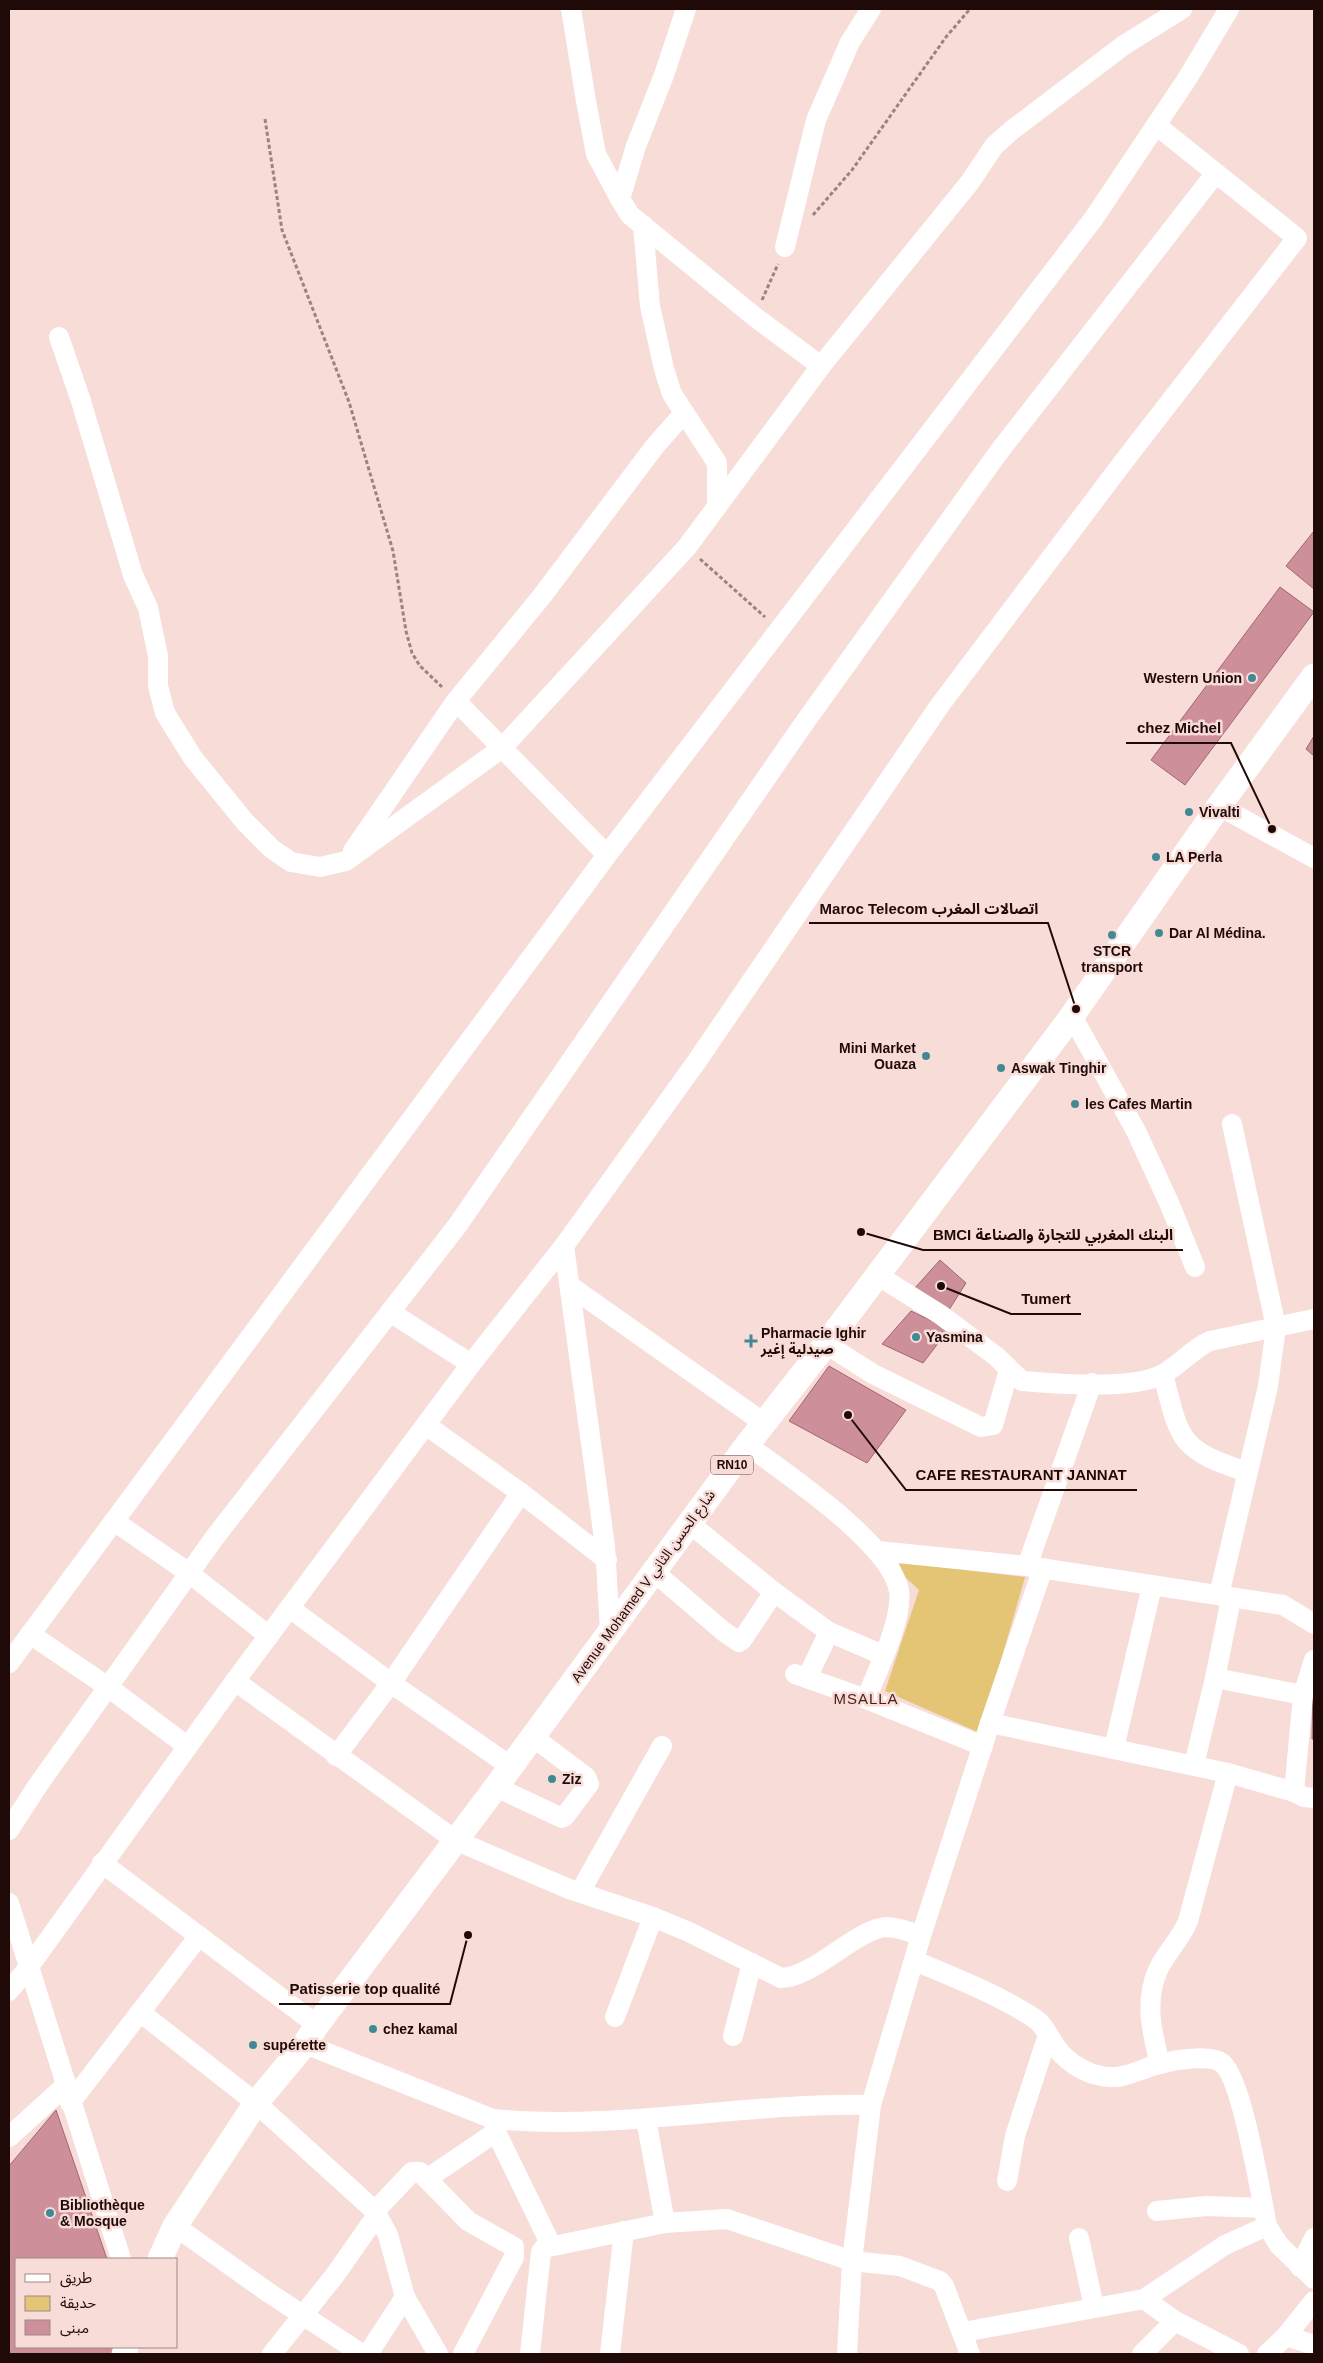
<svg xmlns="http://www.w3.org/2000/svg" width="1323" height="2363" font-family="Arial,'Noto Sans Arabic',sans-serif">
  <rect width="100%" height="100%" fill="#f7dcd8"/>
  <path fill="#e4c475" d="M899,1562L1025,1577L980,1733L885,1691L919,1590L902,1574Z"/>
  <g fill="#cd909a" stroke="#a16771">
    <path d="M1314,531V589L1286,566Z"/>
    <path d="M1280,587L1314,612L1185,785L1151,760Z"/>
    <path d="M1314,736V756L1306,749Z"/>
    <path d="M940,1260L966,1283L947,1313L914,1289Z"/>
    <path d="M911,1311L949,1329L923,1363L882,1344Z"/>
    <path d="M829,1366L906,1410L867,1463L789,1421Z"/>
    <path d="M1313,1690L1314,1739H1312Z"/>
    <path d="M56,2110L107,2259H16V2347H113L112,2354H9V2166Z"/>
  </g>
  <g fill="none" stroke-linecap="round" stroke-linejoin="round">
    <g stroke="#9c8380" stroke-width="3" stroke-dasharray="4 2.5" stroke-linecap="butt">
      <path d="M265,119L282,230L349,402L393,551L406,631L412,653L420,666L442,687"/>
      <path d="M813,215L852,170L946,37L970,9"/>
      <path d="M762,300L778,264"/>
      <path d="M700,559L765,617"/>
    </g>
    <g stroke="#fff" stroke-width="20">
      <path d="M571,9L586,101L596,154L620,199"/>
      <path d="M686,9L664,75L636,146L620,199L630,215L755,317L821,366"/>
      <path d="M643,225L650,306L664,369L672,394L717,463V505"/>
      <path d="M785,247L816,120L850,42L871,9"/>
      <path d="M59,337L81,401L133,575L148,608L158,656V686L165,713L193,758L245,822L272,849L291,862L320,867L346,861L502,748L687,547L821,366L970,182L994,146L1012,130L1124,45L1182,9"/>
      <path d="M456,701L607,855"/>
      <path d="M1219,806L1314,858"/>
      <path d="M353,851L456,701L542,596L655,446L684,413"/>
      <path d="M1072,1016L1136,1131L1170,1205L1195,1267"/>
      <path d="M564,1246L605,1546L610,1631"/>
      <path d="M877,1275L941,1315L997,1357L1022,1381C1056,1384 1135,1390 1163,1374C1180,1365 1192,1349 1210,1341L1314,1319"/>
      <path d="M570,1286L764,1423"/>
      <path d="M390,1312L471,1364"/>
      <path d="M826,1344L873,1374L981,1427L993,1425L1009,1370"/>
      <path d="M1163,1374C1180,1441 1179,1450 1247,1472"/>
      <path d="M426,1425L521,1493L607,1560"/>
      <path d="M747,1445C785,1473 892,1544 899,1591C903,1620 877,1671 866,1699L983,1746"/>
      <path d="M114,1521L189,1573L269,1636"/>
      <path d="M689,1523L774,1592L829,1632L807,1678"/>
      <path d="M878,1551L1027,1566L1092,1383"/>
      <path d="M1027,1566L1283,1605L1314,1624"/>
      <path d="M653,1571L723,1631L739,1642L742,1640L774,1592"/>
      <path d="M1219,1595L1268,1386L1276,1327L1232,1124"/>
      <path d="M1231,1599L1215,1678L1303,1695"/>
      <path d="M291,1609L391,1683L510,1766"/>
      <path d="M829,1632L883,1655"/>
      <path d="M30,1634L108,1687L187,1746"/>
      <path d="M9,1663L607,855L1094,218L1187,79L1229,9"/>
      <path d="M795,1674L866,1699"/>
      <path d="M235,1681L455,1840L569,1889L653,1917L689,1932L781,1978C813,1978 856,1929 886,1927C898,1927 910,1932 921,1936"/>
      <path d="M990,1723L1043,1568"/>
      <path d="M1114,1748L1152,1586"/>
      <path d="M336,1756L391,1683L521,1493"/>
      <path d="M1194,1765L1215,1678"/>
      <path d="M496,1787L562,1818L565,1816L589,1784L586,1777L533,1737"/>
      <path d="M1294,1792L1304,1797L1314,1798"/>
      <path d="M9,1830L38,1785L215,1537L457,1226L800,729L998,453L1215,174"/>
      <path d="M102,1863L317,2025"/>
      <path d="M580,1892L662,1746"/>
      <path d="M9,1903L121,2259"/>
      <path d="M915,1961C955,1978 997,1994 1034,2018C1045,2025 1051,2041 1059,2051C1068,2062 1084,2072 1097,2075C1121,2082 1137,2070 1159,2064C1174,2060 1210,2054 1222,2063C1242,2078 1261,2196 1267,2226L1279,2245L1314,2279"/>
      <path d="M9,1991L28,1968L235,1681L471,1364L564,1246L697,1061L940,705L1124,461L1297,238L1156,125"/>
      <path d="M140,2012L256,2103L375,2211L388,2235L405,2297L438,2354"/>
      <path d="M615,2017L653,1917"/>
      <path d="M733,2036L752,1963"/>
      <path d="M305,2044L493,2119C619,2131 745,2102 871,2105"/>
      <path d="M1160,2064C1152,2033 1144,2001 1158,1970C1166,1952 1181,1939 1188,1921L1228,1773"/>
      <path d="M70,2103L199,1936"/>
      <path d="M493,2119L496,2132L551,2245"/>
      <path d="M646,2119L665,2223"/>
      <path d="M9,2137L65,2086"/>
      <path d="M428,2178L496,2132"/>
      <path d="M1007,2181L1015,2136L1048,2035"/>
      <path d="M375,2211L412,2172H420L468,2221L514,2247V2257L463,2354"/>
      <path d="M1157,2211L1206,2206L1263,2208"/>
      <path d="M175,2226L269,2293L362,2354"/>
      <path d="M1079,2238L1094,2307"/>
      <path d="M1300,2267L1314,2238"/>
      <path d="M1144,2299L1225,2245L1267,2226"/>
      <path d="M963,2332L1144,2299L1175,2321L1239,2354"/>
      <path d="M1286,2336L1314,2345"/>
      <path d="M272,2354L335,2275L377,2215"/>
      <path d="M368,2354L405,2297"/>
      <path d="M530,2354L541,2252L544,2248L665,2223L727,2219L852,2261L900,2266L940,2281L944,2286L970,2354"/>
      <path d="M610,2354L624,2231"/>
      <path d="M847,2354L852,2261L871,2105L921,1936L990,1723L1228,1773L1294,1792L1303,1695L1314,1660"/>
      <path d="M1142,2354L1175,2321"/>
      <path d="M1267,2354L1286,2336L1314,2301"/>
    </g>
    <g stroke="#fff" stroke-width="25">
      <path d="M160,2259L175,2226L256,2103L305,2044L317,2025L496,1787L747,1445L826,1344L1072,1016L1219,806L1314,676"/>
      <path d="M124,2354L126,2347"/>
    </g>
  </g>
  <g fill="#438994" stroke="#f7dcd8" stroke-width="2">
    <circle cx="1252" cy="678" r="5"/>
    <circle cx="1189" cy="812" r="5"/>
    <circle cx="1156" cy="857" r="5"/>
    <circle cx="1159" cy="933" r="5"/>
    <circle cx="1112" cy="935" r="5"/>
    <circle cx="926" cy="1056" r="5"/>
    <circle cx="1001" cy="1068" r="5"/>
    <circle cx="1075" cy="1104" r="5"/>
    <circle cx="916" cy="1337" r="5"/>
    <path d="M748.5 1333.5h5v5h5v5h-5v5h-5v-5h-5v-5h5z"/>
    <circle cx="552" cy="1779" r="5"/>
    <circle cx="373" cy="2029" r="5"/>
    <circle cx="253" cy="2045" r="5"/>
    <circle cx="50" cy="2213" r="5"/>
  </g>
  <g text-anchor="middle" stroke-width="5" stroke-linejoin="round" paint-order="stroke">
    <rect fill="#f7dcd8" stroke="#604946" stroke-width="1" x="711" y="1455.5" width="42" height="19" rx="4"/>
    <g font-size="12" font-weight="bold" fill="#200a08">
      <text x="732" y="1469">RN10</text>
    </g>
    <g font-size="14" font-weight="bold" fill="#200a08" stroke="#f7dcd8" text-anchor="start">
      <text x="1242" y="683" text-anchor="end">Western Union</text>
      <text x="1199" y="817">Vivalti</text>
      <text x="1166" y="862">LA Perla</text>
      <text x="1169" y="938">Dar Al Médina.</text>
      <text x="1112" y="956" text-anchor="middle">STCR<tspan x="1112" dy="16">transport</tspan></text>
      <text x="916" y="1053" text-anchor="end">Mini Market<tspan x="916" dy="16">Ouaza</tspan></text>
      <text x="1011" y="1073">Aswak Tinghir</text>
      <text x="1085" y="1109">les Cafes Martin</text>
      <text x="761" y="1338">Pharmacie Ighir<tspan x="761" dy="16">صيدلية إغير</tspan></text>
      <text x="926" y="1342">Yasmina</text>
      <text x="562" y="1784">Ziz</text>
      <text x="383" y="2034">chez kamal</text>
      <text x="263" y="2050">supérette</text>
      <text x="60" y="2210">Bibliothèque<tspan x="60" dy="16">&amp; Mosque</tspan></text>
    </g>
    <g font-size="14" fill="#200a08" stroke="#f7dcd8">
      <text transform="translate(643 1586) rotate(-54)" y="5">Avenue Mohamed V شارع الحسن الثاني</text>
    </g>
    <g font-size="15" letter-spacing="1" fill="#4c1c16" stroke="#f7dcd8">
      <text x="866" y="1704">MSALLA</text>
    </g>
  </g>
  <path fill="none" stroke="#200a08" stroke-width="2" d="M1272 829L1231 743H1126M1076 1009L1048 923H809M861 1232L923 1250H1183M941 1286L1011 1314H1081M848 1415L906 1490H1137M468 1935L450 2004H279"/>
  <g fill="#200a08" stroke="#f7dcd8" stroke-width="2">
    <circle cx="1272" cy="829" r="5"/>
    <circle cx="1076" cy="1009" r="5"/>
    <circle cx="861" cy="1232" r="5"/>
    <circle cx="941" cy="1286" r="5"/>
    <circle cx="848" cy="1415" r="5"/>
    <circle cx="468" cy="1935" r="5"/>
  </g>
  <g font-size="15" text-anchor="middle" font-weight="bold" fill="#200a08" stroke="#f7dcd8" stroke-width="5" stroke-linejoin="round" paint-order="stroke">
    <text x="1179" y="733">chez Michel</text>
    <text x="929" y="914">Maroc Telecom اتصالات المغرب</text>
    <text x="1053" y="1240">BMCI البنك المغربي للتجارة والصناعة</text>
    <text x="1046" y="1304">Tumert</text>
    <text x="1021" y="1480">CAFE RESTAURANT JANNAT</text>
    <text x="365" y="1994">Patisserie top qualité</text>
  </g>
  <rect width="1323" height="2363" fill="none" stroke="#200a08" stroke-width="20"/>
  <rect x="15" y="2258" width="162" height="90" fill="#f7dcd8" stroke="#a18885"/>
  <rect x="25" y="2274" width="25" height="8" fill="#ffffff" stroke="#a18885"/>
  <text x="60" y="2283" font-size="15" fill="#200a08">طريق</text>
  <rect x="25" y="2296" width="25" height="15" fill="#e4c475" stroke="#a18885"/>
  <text x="60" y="2308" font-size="15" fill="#200a08">حديقة</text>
  <rect x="25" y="2320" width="25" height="15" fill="#cd909a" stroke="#a18885"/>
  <text x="60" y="2333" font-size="15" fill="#200a08">مبنى</text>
</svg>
